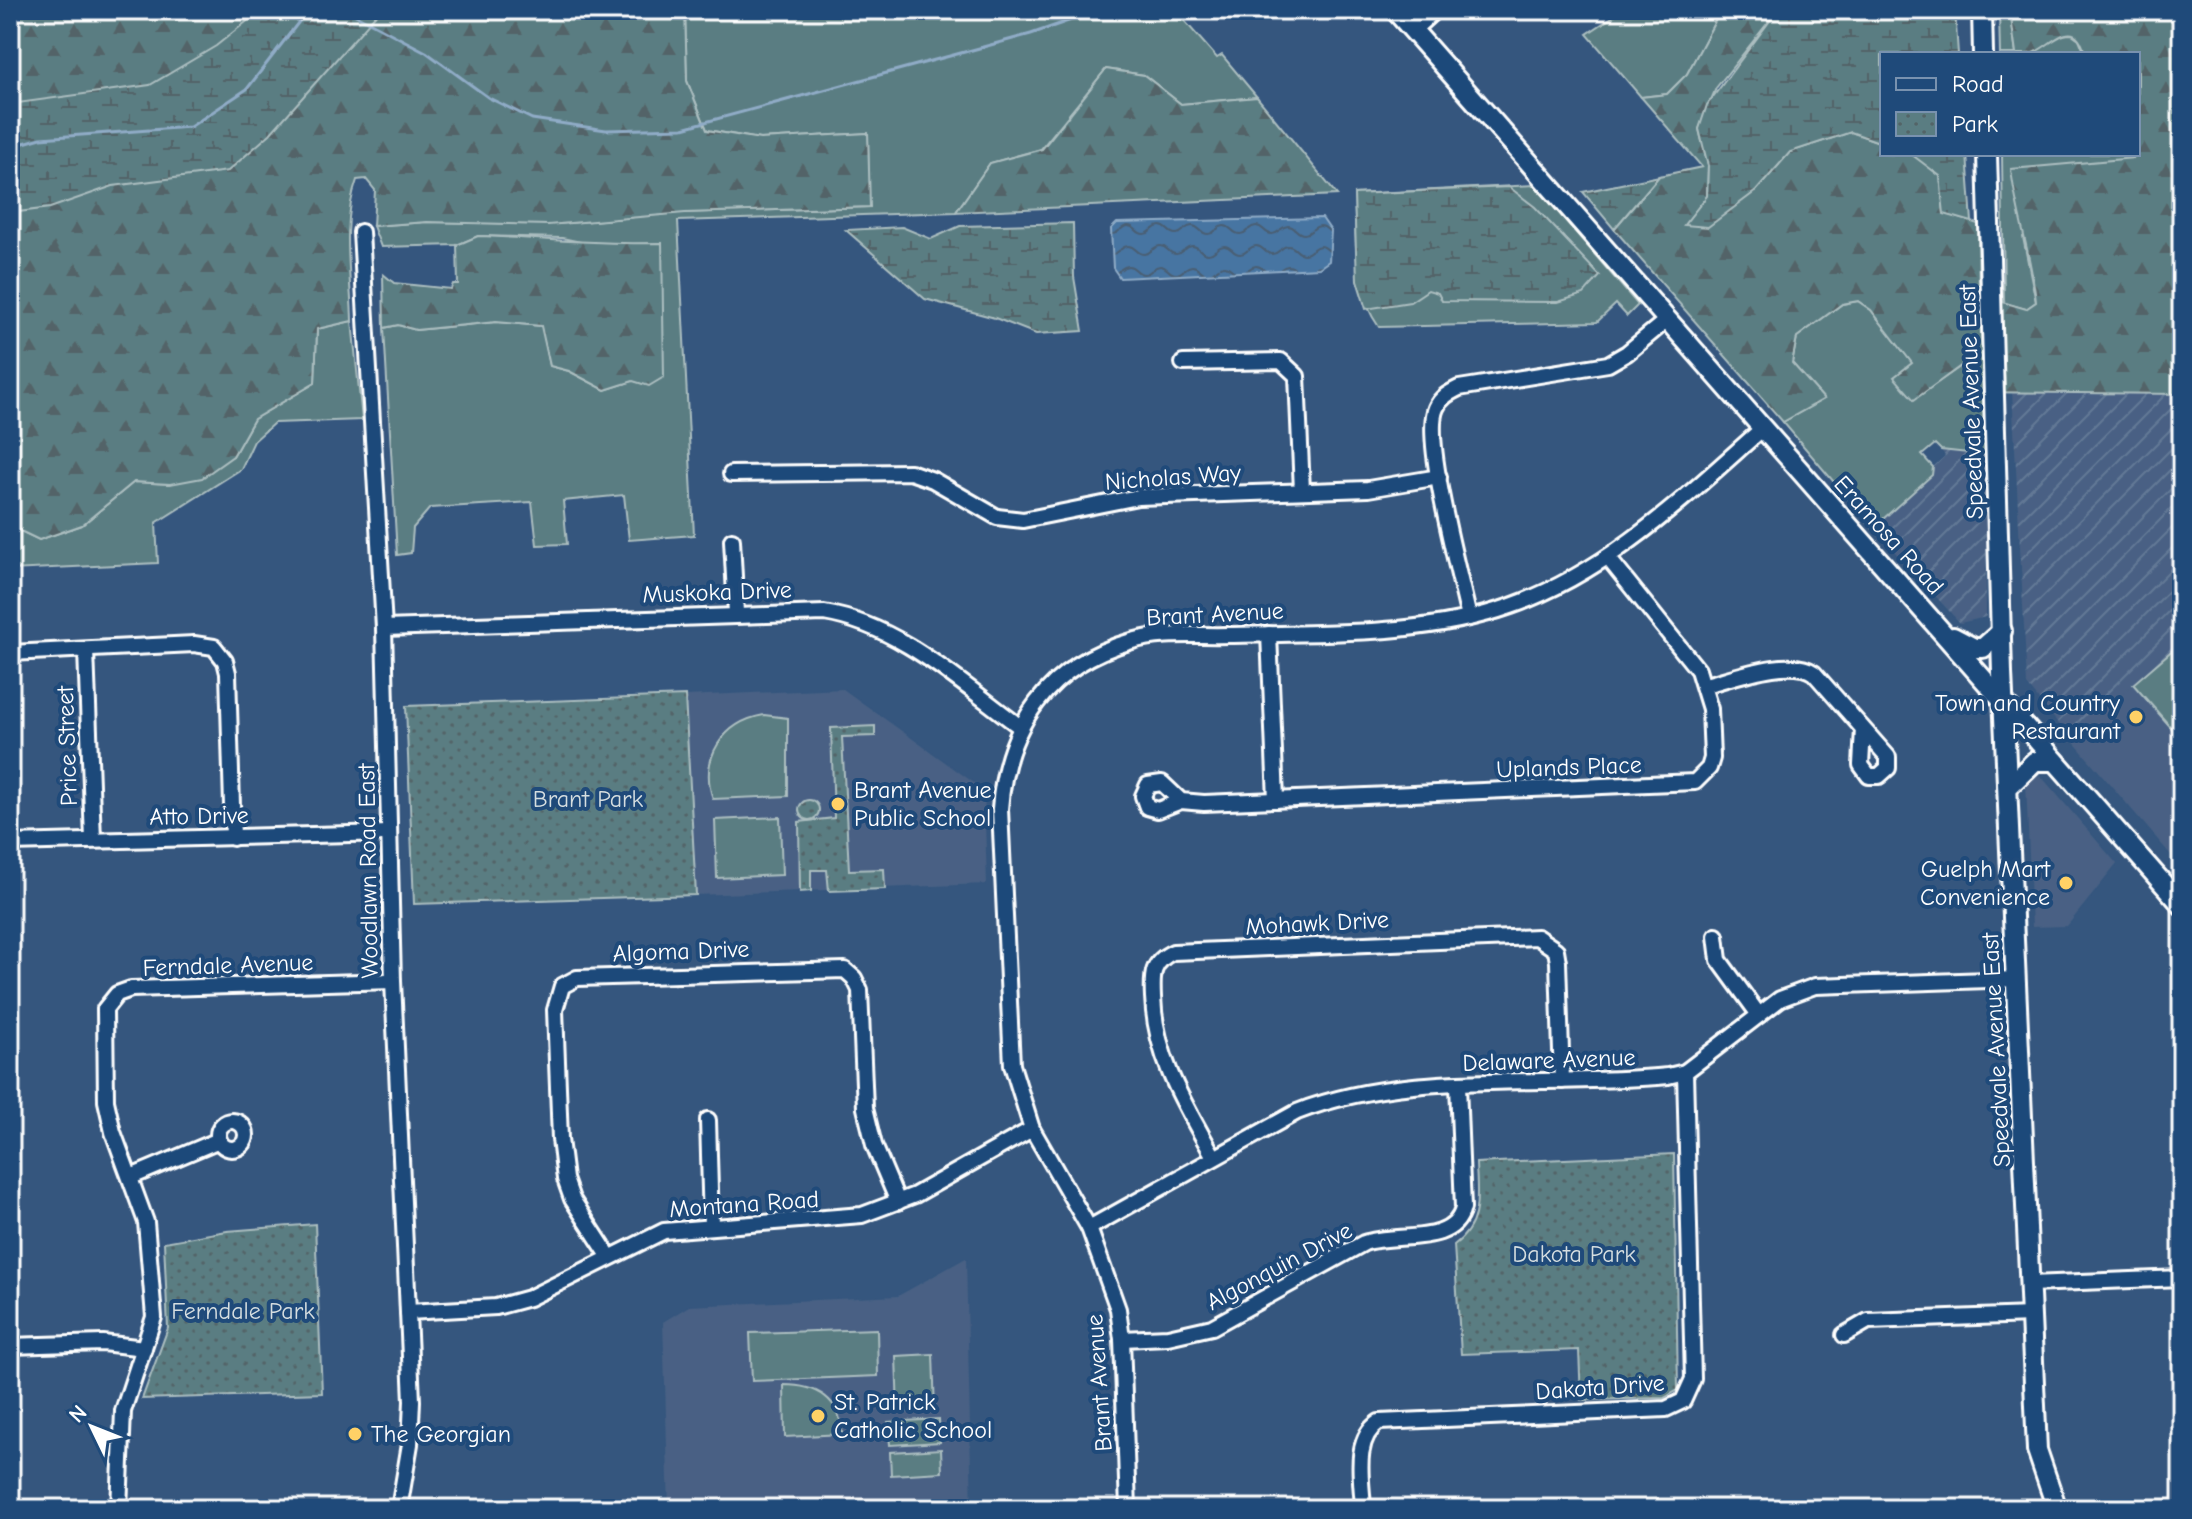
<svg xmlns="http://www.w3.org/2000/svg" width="2192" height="1519" font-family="'Comic Neue',sans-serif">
  <defs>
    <pattern id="industrial-furrows" width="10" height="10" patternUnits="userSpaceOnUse" patternTransform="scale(2)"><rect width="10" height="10" fill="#486184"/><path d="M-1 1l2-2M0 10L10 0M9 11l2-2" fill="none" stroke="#637996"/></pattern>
    <pattern id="forest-firs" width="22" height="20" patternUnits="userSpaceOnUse" patternTransform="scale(2)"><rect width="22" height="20" fill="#5a7d82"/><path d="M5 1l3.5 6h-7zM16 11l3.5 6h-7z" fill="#536467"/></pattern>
    <pattern id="wetland-marsh" width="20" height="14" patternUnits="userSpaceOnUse" patternTransform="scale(2)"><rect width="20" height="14" fill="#5a7d82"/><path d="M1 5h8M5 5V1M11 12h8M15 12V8" fill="none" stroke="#536467"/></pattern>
    <pattern id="park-dots" width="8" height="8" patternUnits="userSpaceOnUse" patternTransform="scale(2)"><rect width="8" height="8" fill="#5a7d82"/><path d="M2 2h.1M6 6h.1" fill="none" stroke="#536467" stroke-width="1.8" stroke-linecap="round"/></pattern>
    <pattern id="water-waves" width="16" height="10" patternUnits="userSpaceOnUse" patternTransform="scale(2)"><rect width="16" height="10" fill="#4674a2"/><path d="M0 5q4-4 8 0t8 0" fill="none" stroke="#495e73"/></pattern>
  </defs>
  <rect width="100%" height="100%" fill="#35567e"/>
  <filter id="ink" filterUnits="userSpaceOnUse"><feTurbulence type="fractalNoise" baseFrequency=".0125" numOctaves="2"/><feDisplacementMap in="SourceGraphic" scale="16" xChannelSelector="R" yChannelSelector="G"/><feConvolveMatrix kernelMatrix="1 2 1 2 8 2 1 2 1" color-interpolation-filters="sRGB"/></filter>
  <g filter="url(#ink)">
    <g fill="#486184">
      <path d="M2133,684L2182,740V846L2171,855L2071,739Z"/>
      <path d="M843,689L984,790L987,884L696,895L685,696Z"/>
      <path d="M2040,775L2117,864L2067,926L2032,927L2026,782Z"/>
      <path d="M966,1258L972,1509H669L663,1322L689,1306L898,1296Z"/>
    </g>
    <g fill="url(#industrial-furrows)">
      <path d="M2012,390L2182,394V642L2071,739L2027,685Z"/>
      <path d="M1941,450L1986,455V617L1960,623L1873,528L1932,475L1933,467L1945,456Z"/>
    </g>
    <g fill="#5a7d82" stroke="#acbec0" stroke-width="2">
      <path d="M685,10H1175L1217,58L1222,55L1257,97L1181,104L1144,75L1106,69L1041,149L990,163L956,212L678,221L694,535L629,540L624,495L563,501L567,544L537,545L532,502L430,508L413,528L411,553L397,555L384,328L398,325L416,330L496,322L542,326L550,366L569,371L605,390L633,381L661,243L595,245L562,238L478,236L457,245L381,247L373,226L427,222L559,224L678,213L869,207L868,133L760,139L707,130L687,81Z"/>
      <path d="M1623,10H1721L1687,74L1667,94L1641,97L1587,34Z"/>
      <path d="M1999,10H2010L2016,54H2000Z"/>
      <path d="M2072,34L2079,39L2085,54H2033L2057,35Z"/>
      <path d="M2002,154H2137L2023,237L2036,302L2026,309L2004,303Z"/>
      <path d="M1535,185L1638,305L1627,316L1616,304L1597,322L1379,327C1351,288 1357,240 1354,194Z"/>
      <path d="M1858,301L1871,310L1913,364L1914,399L1967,362L1969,391H1983L1986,455L1941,450L1935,444L1922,455L1933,467L1932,475L1873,528L1783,422L1824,399L1792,363L1797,337L1842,304Z"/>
      <path d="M352,321L362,420L274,423L254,441L241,469L156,523L158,563L10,570V526L39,540L82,525L134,482L170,484L233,456L254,419L315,383L317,329Z"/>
      <path d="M2182,642V740L2133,684Z"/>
      <path d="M764,715L788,718V796L713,799C699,758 723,722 764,715Z"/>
      <path d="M780,817L782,875L717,878L715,820Z"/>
      <path d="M877,1329L878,1376L752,1381L750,1333Z"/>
      <path d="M933,1354L935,1411L898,1412L896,1356Z"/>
      <path d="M784,1385C817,1385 841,1399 842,1434L785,1437Z"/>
      <path d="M939,1419L940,1442L890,1445L888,1422Z"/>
      <path d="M941,1449L942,1472L891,1475L890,1452Z"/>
    </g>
    <g fill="url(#forest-firs)" stroke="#acbec0" stroke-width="2">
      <path d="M10,10H685L687,81L707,130L760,139L868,133L870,207L685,213L548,225L427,222L373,226L375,190L366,179L357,180C341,224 351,276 352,321L317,329L315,383L254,419L233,456L202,478L170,484L134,482L82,525L39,540L10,526Z"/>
      <path d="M1721,10H1778L1716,88L1699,129L1708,166L1707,196L1685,224L1756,191L1790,152L1851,132L1882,143V154L1914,155L1940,176L1944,213L1978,224L1979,295L2026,309L2036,302C2032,257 2016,214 2011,169L2134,158L2138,154V54H2085C2076,14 2054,43 2035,52C2030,55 2022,54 2016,54L2010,10H2182V394L1969,392L1966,362L1914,400L1894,377L1912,363L1871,310L1858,301L1842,304L1797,337L1792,363L1824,399L1783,422L1614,229L1659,176L1702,167L1641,97L1667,94L1687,74Z"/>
      <path d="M1106,69L1144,75L1181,104L1257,97L1337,195L956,212L990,163L1042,149Z"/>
      <path d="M478,236C540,238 600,245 662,243L664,377L649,386L633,381L605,390L569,371L550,366L541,326L496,322L416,330L398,325L384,328L383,274L394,283L451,289L453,284H458L457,245Z"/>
    </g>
    <g fill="url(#wetland-marsh)" stroke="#acbec0" stroke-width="2">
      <path d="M261,10H380L270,134L228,171L113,186L50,208L10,213V104L150,85L216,46Z"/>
      <path d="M1778,10H1955L1958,54H1882V143L1851,132L1790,152L1756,191L1708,227L1684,225L1707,196L1708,166L1699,129L1707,105Z"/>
      <path d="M1911,154H1967L1972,222L1944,214L1940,176Z"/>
      <path d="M1659,176L1614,229L1583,192Z"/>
      <path d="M1509,187L1535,207L1600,276L1584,294L1558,302L1442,301L1438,293L1428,290L1410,302L1366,309L1357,280L1354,194Z"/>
      <path d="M1073,223L1074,277L1083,331L1036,334L995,318L925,299L846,230L902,227L931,239L960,226Z"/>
    </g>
    <g fill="url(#park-dots)" stroke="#acbec0" stroke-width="2">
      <path d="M685,696L696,895L414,904L406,706Z"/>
      <path d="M875,726V736L842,737L849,870L884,869L885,889L829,891L827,870H811V891L800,892L799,822L834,818L831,728Z"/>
      <circle cx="809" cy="810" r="10"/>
      <path d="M1674,1154L1678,1390L1664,1398L1581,1400L1579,1350L1461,1354L1454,1245C1483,1223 1477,1196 1476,1163Z"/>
      <path d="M315,1224L322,1393L142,1399L168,1328L164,1242L227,1231Z"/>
    </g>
    <path fill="url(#water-waves)" stroke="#90acc7" stroke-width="2" d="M1322,218L1331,231L1329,261L1319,268L1120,278L1113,268L1111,229L1117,223Z"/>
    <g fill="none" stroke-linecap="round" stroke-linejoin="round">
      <g stroke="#90acc7" stroke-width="3">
        <path d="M346,10L426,52L489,98L532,119L606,130L683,128L1031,34L1100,10"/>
        <path d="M10,147L41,138L190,127L247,89L308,10"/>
      </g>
      <g stroke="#fff" stroke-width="20">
        <g id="street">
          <path d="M1413,30L1435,10"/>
          <path d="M361,232L384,628L393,981L412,1401L410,1444L399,1509"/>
          <path d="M1183,363L1281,361L1297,376L1302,491"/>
          <path d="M731,474L910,472L933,480L997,517L1023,520L1138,497L1368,489L1439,477"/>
          <path d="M732,540L736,613"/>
          <path d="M1469,618C1461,580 1422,438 1436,408C1441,397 1449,393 1459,388L1608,364L1627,353L1668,319"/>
          <path d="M384,628L824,613C899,625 959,682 1019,726"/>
          <path d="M1269,634L1276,800"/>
          <path d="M86,650L93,840"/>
          <path d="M10,653L194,644L214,647L225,661L228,673L233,838"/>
          <path d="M1705,685C1733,678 1791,656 1814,673L1888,757V768L1879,776H1869L1861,765L1863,729"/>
          <path d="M1181,801L1162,783L1148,785L1143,796L1147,807L1158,810L1181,801L1204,803L1695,782L1709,768L1712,758L1710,709L1698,670L1609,559"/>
          <path d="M10,843L389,833"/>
          <path d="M1716,936L1719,960L1759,1015"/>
          <path d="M708,1120L711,1225"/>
          <circle cx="232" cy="1135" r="14"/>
          <path d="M1214,1157C1185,1105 1155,1058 1153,997C1152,976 1151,962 1173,952L1537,937L1556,950L1558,962L1562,1081"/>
          <path d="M131,1177L219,1140"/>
          <path d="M1089,1228L1297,1112C1409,1068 1548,1088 1668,1076L1685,1072L1780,999L1815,986L2017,979"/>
          <path d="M609,1256L572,1199L565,1179L560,1139L555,1010L562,986L577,978L845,970L854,978L860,990L865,1108L874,1145L898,1202"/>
          <path d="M2030,1284L2182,1278"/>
          <path d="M408,1312L496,1307L529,1298L664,1231L862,1215L915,1195L1032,1129"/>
          <path d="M1844,1335L1868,1321L2031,1315"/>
          <path d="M1122,1339L1168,1337L1212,1327L1364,1243C1396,1232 1454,1247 1463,1208L1458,1085"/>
          <path d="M10,1346L103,1343L144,1348"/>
          <path d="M119,1509L123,1411L154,1317L146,1222L113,1132L106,1101L105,1009L117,994L131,989L393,981"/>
          <path d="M1128,1509L1122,1339L1118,1309L1089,1228L1032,1129L1012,1065L1000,809C1006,725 1049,664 1132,641C1162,632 1198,636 1229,635C1321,632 1423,637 1511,606C1610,571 1685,497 1762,429"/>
          <path d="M1363,1509C1362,1480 1352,1440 1379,1422L1666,1409L1683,1401L1693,1379L1685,1072"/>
        </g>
      </g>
      <g stroke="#fff" stroke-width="24">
        <g id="secondary">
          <path d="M1395,10L2182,905"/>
          <path d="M1982,10L1983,54"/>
          <path d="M1987,154L2002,673L2037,1450L2057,1509"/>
          <path d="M1953,637L1974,648H1983L2002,631"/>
          <path d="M2008,787L2035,761H2055"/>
        </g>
      </g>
      <use href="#street" stroke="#1f4a7a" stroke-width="14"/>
      <use href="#secondary" stroke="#1f4a7a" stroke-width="18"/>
    </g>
  </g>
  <g fill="#ffd166" stroke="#1f4a7a" stroke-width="3">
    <circle cx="2136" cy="717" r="8"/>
    <circle cx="838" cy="804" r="8"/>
    <circle cx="2066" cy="883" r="8"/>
    <circle cx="818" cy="1416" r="8"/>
    <circle cx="355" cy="1434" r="8"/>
  </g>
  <g text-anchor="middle" stroke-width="8" stroke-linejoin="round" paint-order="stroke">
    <g font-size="24" fill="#fff" stroke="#1f4a7a">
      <text transform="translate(1971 402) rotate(-92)" y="8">Speedvale Avenue East</text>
      <text transform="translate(1173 477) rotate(-4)" y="8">Nicholas Way</text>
      <text transform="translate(1889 535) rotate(48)" y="8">Eramosa Road</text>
      <text transform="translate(717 592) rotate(-2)" y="8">Muskoka Drive</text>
      <text transform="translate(1215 614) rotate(-3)" y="8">Brant Avenue</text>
      <text transform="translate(67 746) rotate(-92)" y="8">Price Street</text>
      <text transform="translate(1569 767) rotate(-2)" y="8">Uplands Place</text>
      <text transform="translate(199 816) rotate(-1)" y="8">Atto Drive</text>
      <text transform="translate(368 871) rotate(-91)" y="8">Woodlawn Road East</text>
      <text transform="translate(1317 923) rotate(-3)" y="8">Mohawk Drive</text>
      <text transform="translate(681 951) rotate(-2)" y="8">Algoma Drive</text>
      <text transform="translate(228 965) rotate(-2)" y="8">Ferndale Avenue</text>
      <text transform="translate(1996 1050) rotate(-93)" y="8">Speedvale Avenue East</text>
      <text transform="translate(1549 1060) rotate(-2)" y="8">Delaware Avenue</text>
      <text transform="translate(744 1204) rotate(-4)" y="8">Montana Road</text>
      <text transform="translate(1279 1266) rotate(-28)" y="8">Algonquin Drive</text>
      <text transform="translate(1099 1383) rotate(-94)" y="8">Brant Avenue</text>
      <text transform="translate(1600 1387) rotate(-4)" y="8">Dakota Drive</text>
    </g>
    <g font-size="24" fill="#fff" stroke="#1f4a7a" text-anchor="start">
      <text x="2120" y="711" text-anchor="end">Town and Country<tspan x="2120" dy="28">Restaurant</tspan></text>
      <text x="854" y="798">Brant Avenue<tspan x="854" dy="28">Public School</tspan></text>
      <text x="2050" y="877" text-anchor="end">Guelph Mart<tspan x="2050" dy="28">Convenience</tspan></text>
      <text x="834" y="1410">St. Patrick<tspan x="834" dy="28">Catholic School</tspan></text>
      <text x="371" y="1442">The Georgian</text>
    </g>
    <g font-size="24" fill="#d6dee0" stroke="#1f4a7a">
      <text x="588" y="807">Brant Park</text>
      <text x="1574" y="1262">Dakota Park</text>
      <text x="243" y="1319">Ferndale Park</text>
    </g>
  </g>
  <rect width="2192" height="1519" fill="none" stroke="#1f4a7a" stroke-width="40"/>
  <rect x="20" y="20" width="2152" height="1479" fill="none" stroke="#fff" stroke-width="3" filter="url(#ink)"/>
  <rect x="1880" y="52" width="260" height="104" fill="#1f4a7a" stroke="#7992af" stroke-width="2"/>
  <rect x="1896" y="78" width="40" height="12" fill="#1f4a7a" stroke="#7992af" stroke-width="2"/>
  <text x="1952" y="92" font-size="24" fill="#ffffff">Road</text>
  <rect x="1896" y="112" width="40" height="24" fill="url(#park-dots)" stroke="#7992af" stroke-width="2"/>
  <text x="1952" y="132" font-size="24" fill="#ffffff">Park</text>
  <g transform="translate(92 1427) rotate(313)" stroke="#1f4a7a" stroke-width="6" paint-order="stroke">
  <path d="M0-6L14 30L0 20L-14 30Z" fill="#ffffff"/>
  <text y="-12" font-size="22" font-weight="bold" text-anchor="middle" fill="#ffffff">N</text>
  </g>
</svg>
